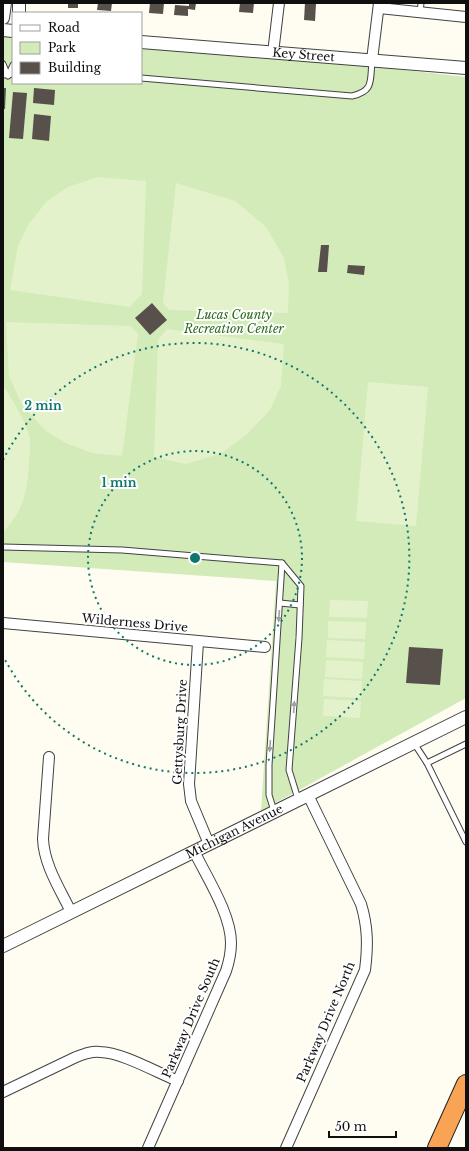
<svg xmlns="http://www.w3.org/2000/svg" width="469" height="1151" font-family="'Libre Baskerville',serif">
  <rect width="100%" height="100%" fill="#fffdf1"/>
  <path fill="#d2ebb9" d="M3,37H13V83H141V47L352,64L466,77V698L261,811L276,581L3,562Z"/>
  <g fill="#e4f2cb">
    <path d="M98,177L146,181L142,294L130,307L10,290L18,246L29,224L46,202L68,187Z"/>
    <path d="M176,183L235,201L266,227L284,258L289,284L288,313L169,310L163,303Z"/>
    <path d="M6,322L131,326L138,334L122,456L92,453L66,443L46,431L22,405L9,376Z"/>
    <path d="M167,329L284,344L281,386L270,410L246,435L222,453L186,464L154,457L158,340Z"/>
    <path d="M368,382L428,387L416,526L356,521Z"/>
    <path d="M3,386C11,397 26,422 29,435C31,442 30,452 29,459C28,488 25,510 3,532Z"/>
    <path d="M330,600L368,601L367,618L329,617Z"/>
    <path d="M328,621L366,622L365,639L328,638Z"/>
    <path d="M327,640L365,642L364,659L326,657Z"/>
    <path d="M326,660L363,662L362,679L325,677Z"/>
    <path d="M324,679L362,681L361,698L323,696Z"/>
    <path d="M324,699L361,701L360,718L323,716Z"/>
  </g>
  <g fill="#58504b">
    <rect x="68" y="3" width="10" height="5"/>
    <path d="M98,3H112L111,11L97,10Z"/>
    <path d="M150,3H164L163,14L149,13Z"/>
    <path d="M189,3H196L195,10L188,9V16L174,15L175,5L189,6Z"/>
    <path d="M240,3H254L253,13L239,12Z"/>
    <path d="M305,3L316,4L315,21L304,20Z"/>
    <path d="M3,88H6L5,109H3Z"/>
    <path d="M34,88L55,90L54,105L33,103Z"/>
    <path d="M13,92L27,93L23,139L9,138Z"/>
    <path d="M34,114L51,116L49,141L32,139Z"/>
    <path d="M321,245H329L327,272H318Z"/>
    <path d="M348,265L365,266L364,275L347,273Z"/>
    <path d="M152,303L167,320L150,335L135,318Z"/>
    <path d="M409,647L443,649L440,685L406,683Z"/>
  </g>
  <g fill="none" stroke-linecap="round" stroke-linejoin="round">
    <g stroke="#424242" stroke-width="7">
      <g id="service">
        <path d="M420,13L421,3"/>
        <path d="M3,64L8,76L13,65"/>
        <path d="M3,75L13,74"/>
        <path d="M141,78L352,96C374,91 370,81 372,61"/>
        <path d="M3,547L122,550L282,563L301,586L299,638L289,770L298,799"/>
        <path d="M280,603L300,605"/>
        <path d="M414,743L427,763"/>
        <path d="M466,744L427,763L466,842"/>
        <path d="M274,811L269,795V765L282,563"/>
      </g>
    </g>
    <g stroke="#424242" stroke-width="12">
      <g id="minor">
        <path d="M379,8L466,17"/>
        <path d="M273,53L279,3"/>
        <path d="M372,60L379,3"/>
        <path d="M3,623L265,647"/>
        <path d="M198,642L189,784L191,801L209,844"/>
        <path d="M49,757L43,839C44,865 60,889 71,912"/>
        <path d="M3,1092L76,1057C84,1054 91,1051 100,1052C121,1052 158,1073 178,1081"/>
        <path d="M148,1148L226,971C229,962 231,953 231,943C231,914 207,878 194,851"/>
        <path d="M286,1148L365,970C368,946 368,927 361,904L308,795"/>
      </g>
    </g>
    <g stroke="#424242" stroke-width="14">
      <g id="tertiary">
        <path d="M19,3V13"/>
        <path d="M3,18L5,3"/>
        <path d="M3,30L13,31"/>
        <path id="s1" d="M141,42L466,68"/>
        <path id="s2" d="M3,946L466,717"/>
      </g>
    </g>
    <g stroke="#202020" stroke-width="20">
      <path id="motorway" d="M437,1148L466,1084"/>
    </g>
    <use href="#service" stroke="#fff" stroke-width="5"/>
    <use href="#minor" stroke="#fff" stroke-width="10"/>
    <use href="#tertiary" stroke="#fff" stroke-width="12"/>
    <use href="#motorway" stroke="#f9a355" stroke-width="18"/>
  </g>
  <defs><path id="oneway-solid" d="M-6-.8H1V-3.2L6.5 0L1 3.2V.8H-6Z"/></defs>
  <g fill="#9f9f9f">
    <use href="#oneway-solid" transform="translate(279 616) rotate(94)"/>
    <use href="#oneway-solid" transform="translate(294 707) rotate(-86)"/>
    <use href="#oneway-solid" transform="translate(270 746) rotate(94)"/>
  </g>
  <g fill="none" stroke="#0f766e" stroke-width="2" stroke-dasharray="2 4">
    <circle cx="195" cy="558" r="107"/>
    <path d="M3 460A215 215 0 1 1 3 656"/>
  </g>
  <g text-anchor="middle" stroke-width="4" stroke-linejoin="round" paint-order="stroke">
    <g font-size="12" fill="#0f0f0f" stroke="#fff">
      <text dy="4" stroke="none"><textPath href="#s1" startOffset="163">Key Street</textPath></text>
      <text transform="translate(135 623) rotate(5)" y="4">Wilderness Drive</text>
      <text transform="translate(180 732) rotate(-87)" y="4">Gettysburg Drive</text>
      <text dy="4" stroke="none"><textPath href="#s2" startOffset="258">Michigan Avenue</textPath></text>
      <text transform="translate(191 1018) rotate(-67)" y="4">Parkway Drive South</text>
      <text transform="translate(326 1022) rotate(-67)" y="4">Parkway Drive North</text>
    </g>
    <g font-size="12" font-style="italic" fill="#2b6a1c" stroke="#fff">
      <text x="234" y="319">Lucas County<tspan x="234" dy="14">Recreation Center</tspan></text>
    </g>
  </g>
  <circle cx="195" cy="558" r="6" fill="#0f766e" stroke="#fff" stroke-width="2"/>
  <g font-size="12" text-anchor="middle" font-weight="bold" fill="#0f766e" stroke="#fff" stroke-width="4" stroke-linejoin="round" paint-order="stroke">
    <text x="43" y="410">2 min</text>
    <text x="119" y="487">1 min</text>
  </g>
  <rect width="469" height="1151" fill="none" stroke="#0f0f0f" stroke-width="8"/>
  <rect x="12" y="12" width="130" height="72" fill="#ffffff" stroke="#9f9f9f"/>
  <rect x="20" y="25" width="20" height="6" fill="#ffffff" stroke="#9f9f9f"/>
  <text x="48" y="32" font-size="12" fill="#0f0f0f">Road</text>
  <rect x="20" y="42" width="20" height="12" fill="#d2ebb9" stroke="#9f9f9f"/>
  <text x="48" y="52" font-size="12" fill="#0f0f0f">Park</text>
  <rect x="20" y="62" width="20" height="12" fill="#58504b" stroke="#9f9f9f"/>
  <text x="48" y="72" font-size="12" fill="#0f0f0f">Building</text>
  <path d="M329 1131v6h67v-6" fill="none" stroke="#0f0f0f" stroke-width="2"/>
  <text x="335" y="1131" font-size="12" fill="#0f0f0f" stroke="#ffffff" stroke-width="3" paint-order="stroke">50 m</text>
</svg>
